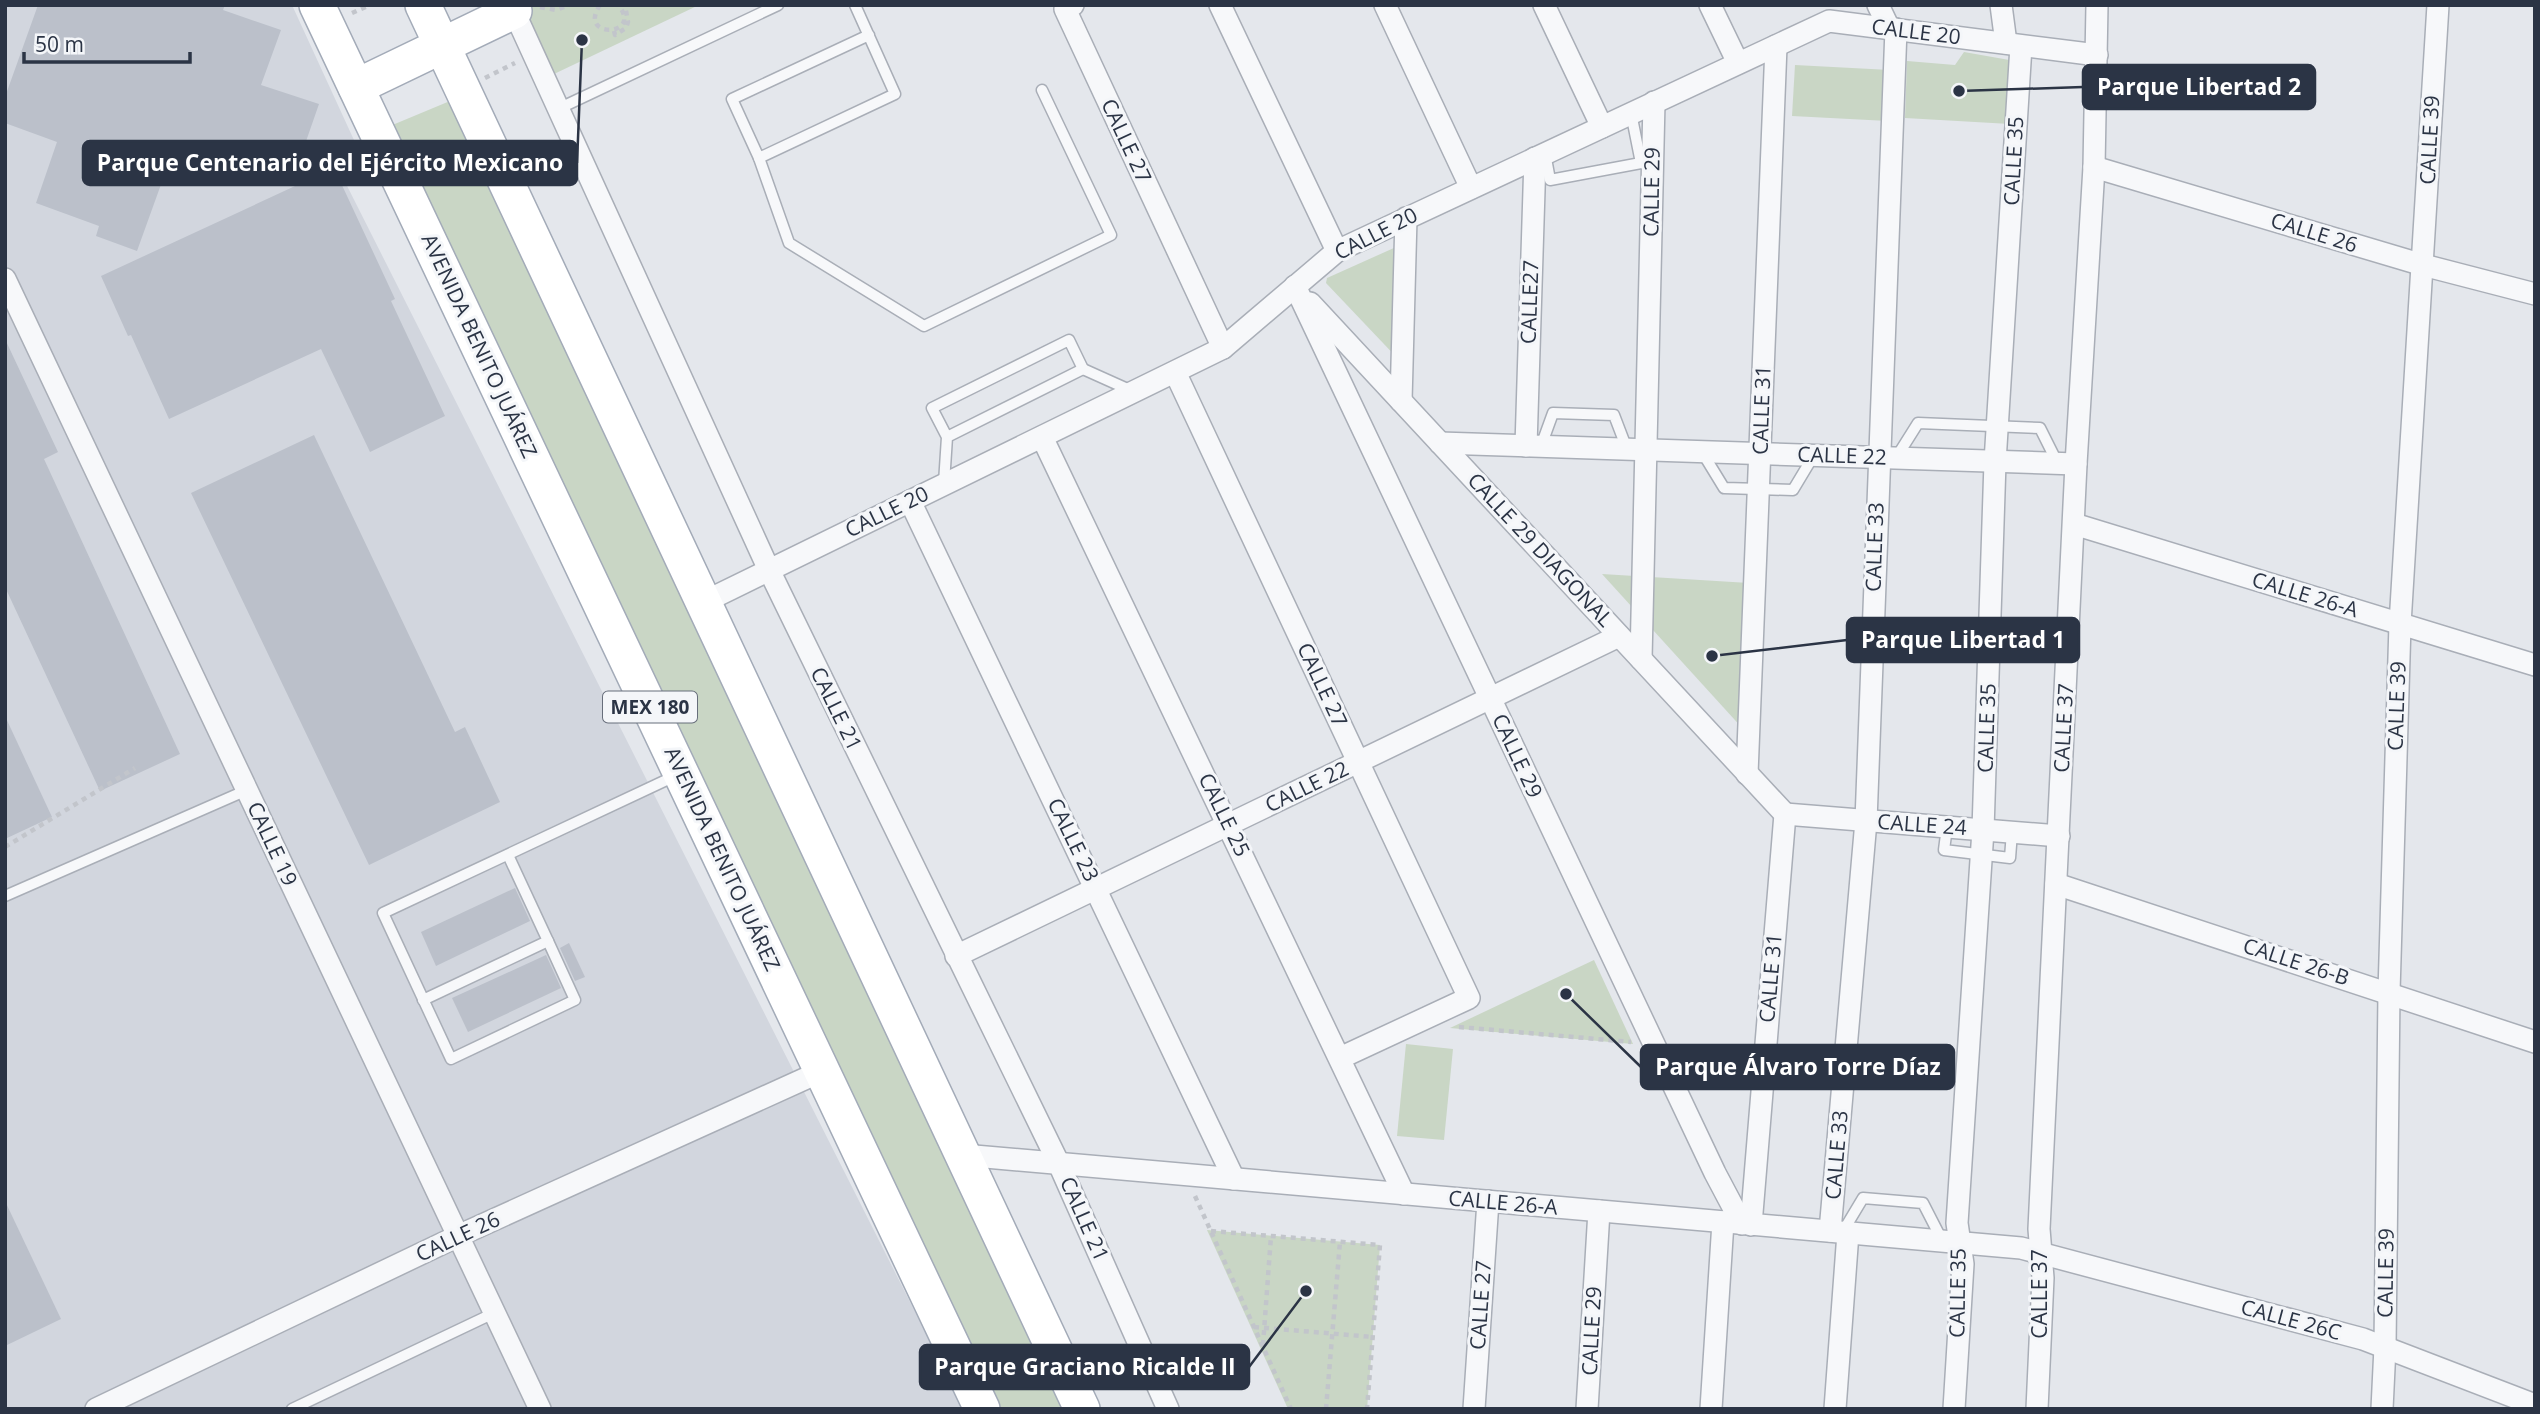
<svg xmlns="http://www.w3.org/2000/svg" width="2540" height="1414" font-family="'Open Sans',sans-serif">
  <rect width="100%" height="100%" fill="#e4e7ec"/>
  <path fill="#d2d6de" d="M5,5H292L359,151L335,162L964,1409H5Z"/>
  <g fill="#c9d6c5">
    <path d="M521,5H699L554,74Z"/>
    <path d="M1964,52L2015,61L2010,124L1905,118L1907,61L1955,65Z"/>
    <path d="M1795,65L1890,70L1888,121L1792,116Z"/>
    <path d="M450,101L1069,1409H998L390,126Z"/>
    <path d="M1405,243L1402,363L1326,283L1327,278Z"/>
    <path d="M1602,574L1749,583L1744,730Z"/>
    <path d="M1594,960L1633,1044L1450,1028Z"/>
    <path d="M1406,1044L1453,1049L1444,1140L1397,1136Z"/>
    <path d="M1207,1230L1380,1245L1367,1409H1288Z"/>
  </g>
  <g fill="#bbc0ca">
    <path d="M38,5H225L223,10L281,30L261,85L319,104L296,170L238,150L226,186L168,165L137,251L96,236L99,226L36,203L57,142L5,123V97Z"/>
    <path d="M334,168L395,299L391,301L445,416L370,452L321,349L169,419L131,335L128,336L101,276Z"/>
    <path d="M5,339L58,452L44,459L180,754L100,791L5,587Z"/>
    <path d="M314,435L455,732L465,727L500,802L369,865L191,493Z"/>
    <path d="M5,716L52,817L5,839Z"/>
    <path d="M515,888L530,921L436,966L421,932Z"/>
    <path d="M569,943L585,977L575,981L560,948Z"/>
    <path d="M546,955L561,988L468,1032L452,998Z"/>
    <path d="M5,1201L61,1319L5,1346Z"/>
  </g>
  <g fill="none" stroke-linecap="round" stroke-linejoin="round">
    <g stroke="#a9aeb7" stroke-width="13">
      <g id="lane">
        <path d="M855,5L895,94L759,158L732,99L869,35"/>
        <path d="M560,108L778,5"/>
        <path d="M1545,153L1550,180L1641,163L1631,113"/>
        <path d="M759,158L789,243L924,326L1111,235L1042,90"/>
        <path d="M1083,369L1132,391"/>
        <path d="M1541,446L1553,413L1614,415L1627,449"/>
        <path d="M1702,452L1724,488L1793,490L1814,455"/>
        <path d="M1896,458L1918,423L2040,428L2058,464"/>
        <path d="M944,483L947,437L932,408L1069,340L1083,369L947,437"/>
        <path d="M1947,827L1944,850L2010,858L2012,832"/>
        <path d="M5,896L247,790"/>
        <path d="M548,941L575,1000L451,1059L383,913L675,776"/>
        <path d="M423,1000L548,941L508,855"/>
        <path d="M1842,1233L1863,1198L1923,1203L1943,1242"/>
        <path d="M292,1409L494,1313"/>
      </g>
    </g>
    <g stroke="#a9aeb7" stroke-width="24">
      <g id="street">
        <path d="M511,5L769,570L1059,1164L1168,1409"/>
        <path d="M1073,5L1065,9L1223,348"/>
        <path d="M1220,5L1337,251"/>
        <path d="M1385,5L1471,188"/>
        <path d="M1544,5L1602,127"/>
        <path d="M1710,5L1738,63"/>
        <path d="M1878,5L1889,28"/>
        <path d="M2001,5L2006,43"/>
        <path d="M2094,167L2423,265L2535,294"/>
        <path d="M5,279L540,1409"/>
        <path d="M1295,286L1715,1173L1742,1224"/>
        <path d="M1310,303L1785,814"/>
        <path d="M1175,372L1469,998L1340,1058"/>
        <path d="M1401,401L1406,218"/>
        <path d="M1042,437L1404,1194"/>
        <path d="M1440,443L2076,464"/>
        <path d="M1526,446L1535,158"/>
        <path d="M910,501L1234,1179"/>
        <path d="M2074,524L2535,665"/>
        <path d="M704,602L1223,348L1337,251L1829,21L2097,55"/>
        <path d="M1641,659L1654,102"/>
        <path d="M1747,774L1776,46"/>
        <path d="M1785,814L2059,836"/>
        <path d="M2056,884L2535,1042"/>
        <path d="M956,956L1619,636"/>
        <path d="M963,1155L2021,1248L2363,1339L2535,1405"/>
        <path d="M1751,1225L1785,814"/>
        <path d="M1830,1231L1866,821L1896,29"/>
        <path d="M96,1409L458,1236L822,1071"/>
        <path d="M1474,1409L1488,1201"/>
        <path d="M1587,1409L1599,1211"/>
        <path d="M1711,1409L1723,1222"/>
        <path d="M1835,1409L1848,1233"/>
        <path d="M1954,1409L1963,1264L1957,1223L1983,830L1995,462L2021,46"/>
        <path d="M2037,1409L2043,1278L2039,1229L2076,464L2094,167L2097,5"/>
        <path d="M2382,1409L2385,1347L2389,992L2400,624L2438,5"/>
      </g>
    </g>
    <g stroke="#a3abb8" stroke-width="38">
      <g id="primary">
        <path d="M317,5L982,1409"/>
        <path d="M423,5L1082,1409"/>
        <path d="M356,87L514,11"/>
      </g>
    </g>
    <g stroke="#c2c5cb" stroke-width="4.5" stroke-dasharray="5 5" stroke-linecap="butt">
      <path d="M600,5C576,40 645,36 618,5"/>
      <path d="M540,7L556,10L569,5"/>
      <path d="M352,13L370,5"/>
      <path d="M614,31L615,35L626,28L628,22L625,5"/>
      <path d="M485,78L515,63"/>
      <path d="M5,847L135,768"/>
      <path d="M1459,1027L1631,1042"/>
      <path d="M1195,1196L1291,1409"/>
      <path d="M1211,1231L1380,1245L1367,1409"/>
      <path d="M1254,1327L1373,1337"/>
      <path d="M1263,1345L1271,1236"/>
      <path d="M1326,1409L1340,1242"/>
    </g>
    <use href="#lane" stroke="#f7f8fa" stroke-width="10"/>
    <use href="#street" stroke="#f7f8fa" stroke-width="21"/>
    <use href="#primary" stroke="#fff" stroke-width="35"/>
  </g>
  <g text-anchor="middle" stroke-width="6" stroke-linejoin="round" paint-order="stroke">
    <rect fill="#f4f6f9" stroke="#676e7b" stroke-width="2" x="603" y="691.5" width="94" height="31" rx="5"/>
    <g font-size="19" font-weight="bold" fill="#2b3445">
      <text x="650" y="714">MEX 180</text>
    </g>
    <g font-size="21" fill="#2b3445" stroke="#f4f6f9">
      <text transform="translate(1916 32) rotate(7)" y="7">CALLE 20</text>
      <text transform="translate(2430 140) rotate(-87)" y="7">CALLE 39</text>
      <text transform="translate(1126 141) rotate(65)" y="7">CALLE 27</text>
      <text transform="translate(2014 161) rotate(-87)" y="7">CALLE 35</text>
      <text transform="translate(1652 192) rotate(-89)" y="7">CALLE 29</text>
      <text transform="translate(2314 233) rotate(17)" y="7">CALLE 26</text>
      <text transform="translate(1376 234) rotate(-27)" y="7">CALLE 20</text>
      <text transform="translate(1530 302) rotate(-88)" y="7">CALLE27</text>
      <text transform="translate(479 346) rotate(65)" y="7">AVENIDA BENITO JUÁREZ</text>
      <text transform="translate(1762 410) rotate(-88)" y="7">CALLE 31</text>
      <text transform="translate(1842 456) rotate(2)" y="7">CALLE 22</text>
      <text transform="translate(887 512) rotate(-26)" y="7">CALLE 20</text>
      <text transform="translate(1875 547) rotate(-88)" y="7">CALLE 33</text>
      <text transform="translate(1540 550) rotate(47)" y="7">CALLE 29 DIAGONAL</text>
      <text transform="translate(2305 595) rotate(17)" y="7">CALLE 26-A</text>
      <text transform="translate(1322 685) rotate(65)" y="7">CALLE 27</text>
      <text transform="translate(2397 706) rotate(-88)" y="7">CALLE 39</text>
      <text transform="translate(836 709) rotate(64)" y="7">CALLE 21</text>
      <text transform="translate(1987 728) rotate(-88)" y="7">CALLE 35</text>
      <text transform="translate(2064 728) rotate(-87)" y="7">CALLE 37</text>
      <text transform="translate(1517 756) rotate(65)" y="7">CALLE 29</text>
      <text transform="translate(1307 787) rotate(-26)" y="7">CALLE 22</text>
      <text transform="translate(1224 815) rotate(64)" y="7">CALLE 25</text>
      <text transform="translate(1922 825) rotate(4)" y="7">CALLE 24</text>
      <text transform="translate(1073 840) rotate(64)" y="7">CALLE 23</text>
      <text transform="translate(272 844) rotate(65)" y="7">CALLE 19</text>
      <text transform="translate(722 859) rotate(65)" y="7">AVENIDA BENITO JUÁREZ</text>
      <text transform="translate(2296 962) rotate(18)" y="7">CALLE 26-B</text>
      <text transform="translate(1771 978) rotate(-85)" y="7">CALLE 31</text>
      <text transform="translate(1837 1155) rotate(-85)" y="7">CALLE 33</text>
      <text transform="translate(1503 1203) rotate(5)" y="7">CALLE 26-A</text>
      <text transform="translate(1084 1219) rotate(66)" y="7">CALLE 21</text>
      <text transform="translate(458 1237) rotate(-25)" y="7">CALLE 26</text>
      <text transform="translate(2386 1273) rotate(-89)" y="7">CALLE 39</text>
      <text transform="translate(1958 1293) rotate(-89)" y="7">CALLE 35</text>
      <text transform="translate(2040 1294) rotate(-90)" y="7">CALLE 37</text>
      <text transform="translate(1481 1305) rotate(-86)" y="7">CALLE 27</text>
      <text transform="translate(2291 1320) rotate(15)" y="7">CALLE 26C</text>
      <text transform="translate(1592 1331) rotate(-87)" y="7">CALLE 29</text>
    </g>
  </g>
  <path fill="none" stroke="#2b3445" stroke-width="2.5" d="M1959 91L2083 87M582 40L577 163M1712 656L1847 640M1566 994L1641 1067M1306 1291L1249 1367"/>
  <g fill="#2b3445" stroke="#f4f6f9" stroke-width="2.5">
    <circle cx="1959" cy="91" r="7"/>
    <circle cx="582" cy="40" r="7"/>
    <circle cx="1712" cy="656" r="7"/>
    <circle cx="1566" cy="994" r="7"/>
    <circle cx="1306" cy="1291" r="7"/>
  </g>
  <g fill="#2b3445" stroke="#2b3445" stroke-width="2.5">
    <rect x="2083" y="65" width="232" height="44" rx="7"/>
    <rect x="83" y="141" width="494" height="44" rx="7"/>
    <rect x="1847" y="618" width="232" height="44" rx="7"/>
    <rect x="1641" y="1045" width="313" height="44" rx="7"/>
    <rect x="920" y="1345" width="329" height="44" rx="7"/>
  </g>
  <g font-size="23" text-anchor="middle" font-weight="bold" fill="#fff">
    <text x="2199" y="95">Parque Libertad 2</text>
    <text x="330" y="171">Parque Centenario del Ejército Mexicano</text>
    <text x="1963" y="648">Parque Libertad 1</text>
    <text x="1798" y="1075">Parque Álvaro Torre Díaz</text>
    <text x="1085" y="1375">Parque Graciano Ricalde II</text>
  </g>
  <rect width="2540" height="1414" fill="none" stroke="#2b3445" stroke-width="14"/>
  <path d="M24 52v10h166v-10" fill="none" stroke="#2b3445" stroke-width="3.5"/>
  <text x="35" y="52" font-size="21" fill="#2b3445" stroke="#f4f6f9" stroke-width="5" paint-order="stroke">50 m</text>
</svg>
